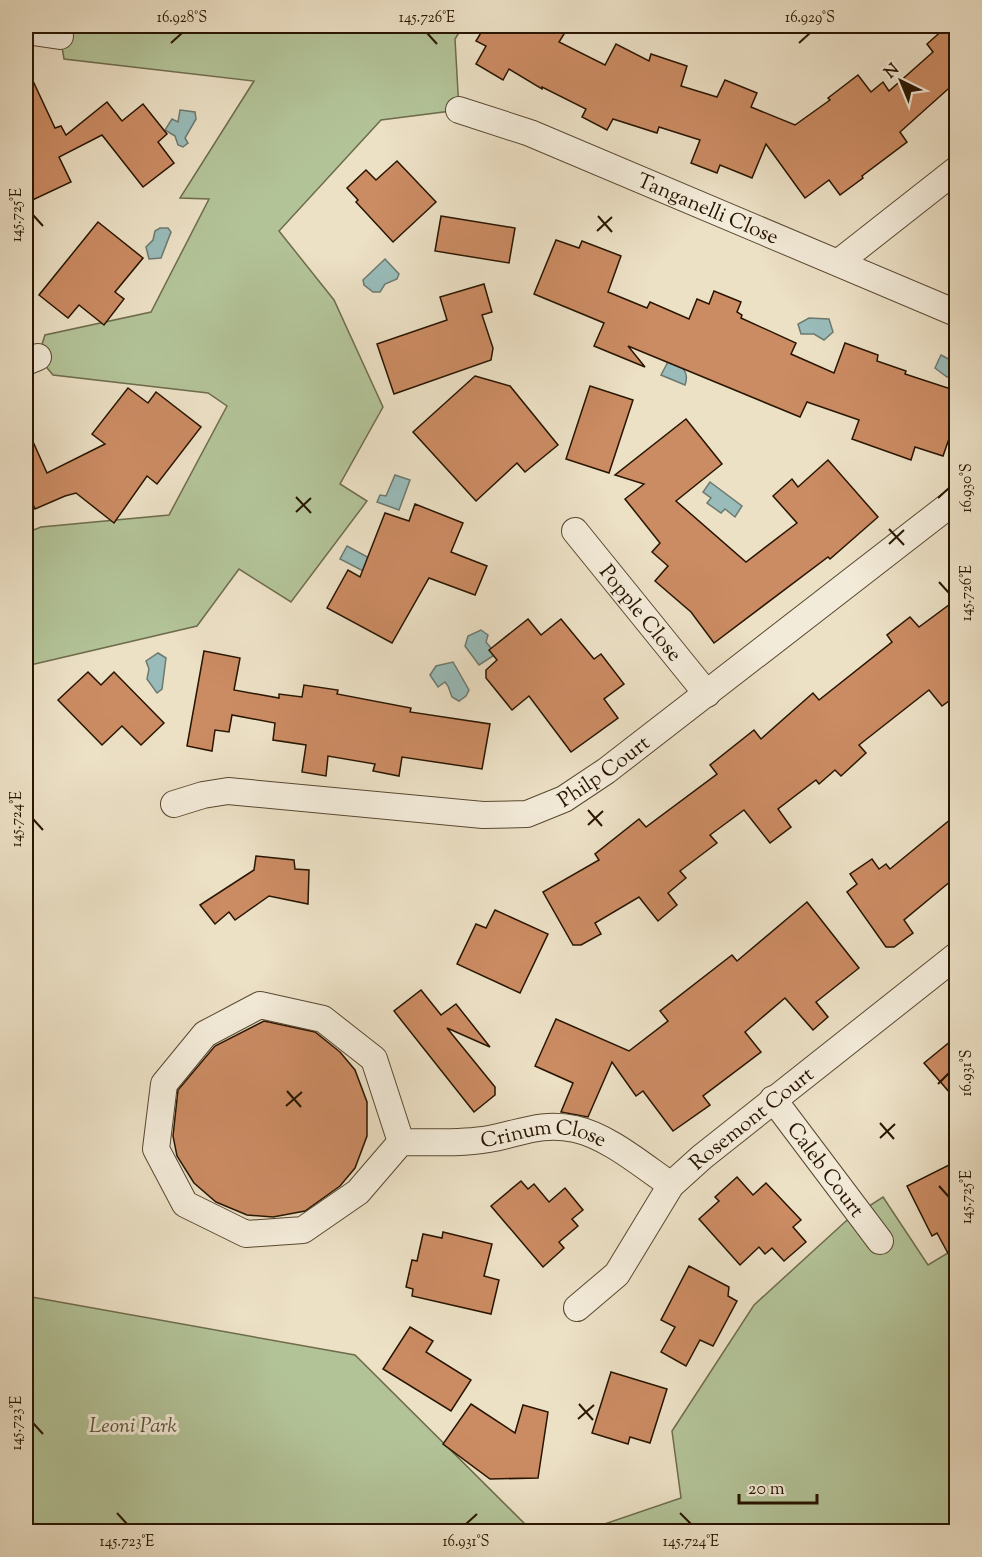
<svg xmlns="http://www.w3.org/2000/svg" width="982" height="1557" font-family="'Sorts Mill Goudy',serif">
  <rect width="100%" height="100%" fill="#ece0c5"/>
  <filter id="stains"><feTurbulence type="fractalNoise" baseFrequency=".00333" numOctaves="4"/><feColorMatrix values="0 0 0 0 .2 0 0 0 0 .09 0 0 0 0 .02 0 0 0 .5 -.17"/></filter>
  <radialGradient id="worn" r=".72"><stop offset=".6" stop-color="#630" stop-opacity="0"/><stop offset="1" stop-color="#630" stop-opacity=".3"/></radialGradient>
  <g fill="#b3c398" stroke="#6e6c4c" stroke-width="1.5">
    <path d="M66,26H463L455,39L459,110L381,120L279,231L334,300L383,407L340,484L367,501L291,602L239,569L197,626L26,666V533L41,527L169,515L227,406L208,393L53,375L38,357L45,335L151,312L209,199L180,198L254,81L64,59L60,36Z"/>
    <path d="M883,1197L928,1265L956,1248V1531L581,1532L681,1498L672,1431L754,1305L846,1221Z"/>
    <path d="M26,1296L355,1355L532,1531H26Z"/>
  </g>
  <g fill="#99bcba" stroke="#6c7970" stroke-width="1.5">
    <path d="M180,110L195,112L196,119L185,138L188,143L183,147L178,145L175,136L165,130L172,119L178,122Z"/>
    <path d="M160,228H168L171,232L161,258L149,259L146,247L153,240L155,231Z"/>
    <path d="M385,259L399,274L397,279L385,284L380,292H373L364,285L363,280Z"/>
    <path d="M809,318L829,319L833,332L824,340L814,334H801L798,324Z"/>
    <path d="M941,355L956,363V376L947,377L935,368Z"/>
    <path d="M670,358C681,366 690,371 685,385L661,375Z"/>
    <path d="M395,475L410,480L399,510L377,502L380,495L386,496Z"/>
    <path d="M710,482L742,506L735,517L725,509L721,513L707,503L711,498L703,492Z"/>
    <path d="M347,546L373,560L367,573L340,559Z"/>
    <path d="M481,630L488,635L486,642L496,654L479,665L465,646L468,636Z"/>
    <path d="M158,653L166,658L162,689L157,693L147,679L149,669L146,661Z"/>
    <path d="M453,662L469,690L466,696L459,701L452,697L448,686L445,682L438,687L430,675L436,666Z"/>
  </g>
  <g fill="#cb8b63" stroke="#281500" stroke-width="1.5">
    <path d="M485,26H569L559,42L605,65L616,44L649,61L651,54L687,66L681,86L717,97L725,80L757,93L751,107L795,125L830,100L828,98L858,75L871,92L883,82L889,91L933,52L927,44L946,27L953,35L957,31V81L900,132L907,142L862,176L863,178L840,195L829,180L805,198L766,144L752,178L720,165L717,173L691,163L700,140L659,127L657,133L613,119L607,130L582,117L586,109L542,87V89L509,69L503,80L476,64L486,46L476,41Z"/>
    <path d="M26,66L55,128L61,126L66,135L107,102L122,121L143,104L167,134L158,142L174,163L143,187L102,135L59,157L71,182L26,203Z"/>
    <path d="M397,161L436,202L393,242L356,202L358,200L347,188L366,170L376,180Z"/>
    <path d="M441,216L515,228L509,263L435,251Z"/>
    <path d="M98,222L143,258L115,292L124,299L104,325L79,305L68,318L39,295Z"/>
    <path d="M556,240L579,248L582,241L621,256L608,292L647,308L650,302L689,319L697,299L709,304L714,291L741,302L737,312L742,315L741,318L796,343L791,354L834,373L845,343L878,355L877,361L906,371L905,374L957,391V438L950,436L943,456L915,447L911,460L852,439L859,420L807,402L800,417L628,346L645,367L594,346L604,323L534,294Z"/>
    <path d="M484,284L492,312L482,315L493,348L491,360L394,394L377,344L447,320L440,297Z"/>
    <path d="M475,376L510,386L558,445L525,472L517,463L476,501L413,432Z"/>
    <path d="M590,386L633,400L609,473L566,459Z"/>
    <path d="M128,388L148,403L156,392L201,427L157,484L147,476L114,523L76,493L65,496L35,509L26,488V426L47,473L105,444L92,434Z"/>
    <path d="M686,419L722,464L676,501L746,562L797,523L773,496L792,479L798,487L828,460L878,517L830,559L828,557L714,643L691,612L655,581L668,566L652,552L660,543L625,499L644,484L615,475Z"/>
    <path d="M415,504L463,523L451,552L487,566L475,595L429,578L392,643L327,608L348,570L360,577L385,513L409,521Z"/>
    <path d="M957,599V695L942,706L929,690L859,745L866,753L841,776L835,770L819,784L816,780L778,809L791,827L770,843L744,810L710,835L717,843L680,871L686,878L668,893L677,905L658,921L639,897L595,923L601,934L581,945H573L543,892L599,860L595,854L639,819L646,827L717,774L710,765L754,730L761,739L813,693L819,700L892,642L887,635L910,617L919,627Z"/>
    <path d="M528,619L541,635L561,619L594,659L601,654L624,684L604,699L618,718L571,752L529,696L512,710L486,678V670L497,660L489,650Z"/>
    <path d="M204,651L240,658L234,690L279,698V694L302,697L304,685L338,690L337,694L411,708L410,712L490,724L482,769L402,757L399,776L373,771L375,764L328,756L326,776L302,772L306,745L273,740L275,723L232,715L229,732L215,730L212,751L187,746Z"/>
    <path d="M88,672L101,685L114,672L164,723L141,745L122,726L102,745L58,700Z"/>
    <path d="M957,814V876L904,920L913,933L894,947H886L847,892L857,884L850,874L872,859L879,869L886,864L890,869Z"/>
    <path d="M256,856L294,860L295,869L309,870L308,904L269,896L235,920L229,912L215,924L200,905L254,870Z"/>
    <path d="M807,902L859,968L816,1002L828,1017L813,1030L785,998L745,1032L761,1052L703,1096L710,1105L673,1131L643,1091L636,1096L612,1062L588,1117L561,1112L573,1083L535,1066L556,1019L629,1051L668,1021L660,1011L732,955L737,961Z"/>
    <path d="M495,910L548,934L520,993L457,964L476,924L486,928Z"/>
    <path d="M421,990L441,1015L456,1004L490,1047L447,1028L495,1087V1095L474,1112L394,1011Z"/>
    <path d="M264,1021L315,1032L340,1052L355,1070L367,1102V1136L355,1168L340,1186L305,1211L273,1217L247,1215L216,1202L194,1183L177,1156L173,1136L178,1090L215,1046Z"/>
    <path d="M957,1036V1101L924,1063Z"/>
    <path d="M957,1161V1270L937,1233L932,1236L907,1186Z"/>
    <path d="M737,1177L753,1195L766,1183L801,1220L793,1227L806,1242L784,1261L772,1248L765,1254L759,1247L740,1265L699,1219L719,1201L715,1197Z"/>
    <path d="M521,1181L528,1189L534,1184L549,1202L565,1188L583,1210L572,1219L578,1226L559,1242L564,1248L543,1267L491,1206Z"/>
    <path d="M443,1232L492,1244L484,1276L499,1280L491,1314L412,1296L413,1289L406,1287L412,1260L417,1261L423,1234L442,1238Z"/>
    <path d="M689,1266L729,1287L728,1296L737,1301L713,1346L700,1340L686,1366L661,1352L675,1327L661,1320Z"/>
    <path d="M410,1327L433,1341L426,1352L471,1380L451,1411L383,1369Z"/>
    <path d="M611,1372L667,1389L650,1443L630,1437L628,1444L592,1433Z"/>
    <path d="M471,1404L515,1433L523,1405L548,1412L538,1478L490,1479L443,1444Z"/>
  </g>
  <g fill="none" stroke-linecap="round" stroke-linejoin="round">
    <g stroke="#594831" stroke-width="28">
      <g id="street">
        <path d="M26,31L60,36"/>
        <path id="s1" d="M459,110L530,133L956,313"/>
        <path d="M839,262L956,170"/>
        <path d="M26,362L38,357"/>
        <path id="s2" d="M575,531L707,694"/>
        <path id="s3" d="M174,804L203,795L228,791L483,815L527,814L564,799L606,771L956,500"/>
        <path id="s4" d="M773,1099L880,1241"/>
        <path id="s5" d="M401,1142L374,1059L323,1019L260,1005L205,1034L164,1084L156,1149L185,1204L246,1234L303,1230L358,1192L401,1142C430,1142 460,1144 489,1139C522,1133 540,1122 575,1129C608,1136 643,1166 671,1185"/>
        <path id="s6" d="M577,1308L617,1274L671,1185L702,1157L956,956"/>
      </g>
    </g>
    <use href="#street" stroke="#f3ebd9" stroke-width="26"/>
  </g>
  <path fill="none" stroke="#281500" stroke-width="2" d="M427,33L437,44M171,43L182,33M799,43L810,33M33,215L43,226M598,216L612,232M597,231L612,217M296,497L311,513M938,498L949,488M296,512L311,498M889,529L904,545M889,544L904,530M939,582L949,593M588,810L602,826M33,819L43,830M588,825L603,811M938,1084L949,1073M287,1091L301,1107M286,1106L302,1092M880,1123L894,1139M880,1138L895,1124M939,1186L949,1197M579,1404L593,1420M578,1419L594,1405M33,1423L43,1434M117,1513L127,1524M680,1513L691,1524M466,1524L477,1514"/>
  <g text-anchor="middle" stroke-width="6" stroke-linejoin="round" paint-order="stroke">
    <g font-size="21" fill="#281500" stroke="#f3ebd9">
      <text dy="7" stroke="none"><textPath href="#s1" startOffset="268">Tanganelli Close</textPath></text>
      <text dy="7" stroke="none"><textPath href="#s2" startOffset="105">Popple Close</textPath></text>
      <text dy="7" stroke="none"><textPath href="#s3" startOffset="444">Philp Court</textPath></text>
      <text dy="7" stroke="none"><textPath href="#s6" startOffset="261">Rosemont Court</textPath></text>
      <text dy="7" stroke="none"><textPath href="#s5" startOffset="873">Crinum Close</textPath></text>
      <text dy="7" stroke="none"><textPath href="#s4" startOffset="88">Caleb Court</textPath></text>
    </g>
    <g font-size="21" font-style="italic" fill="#595235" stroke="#f3ebd9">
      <text x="133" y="1432">Leoni Park</text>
    </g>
  </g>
  <rect width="982" height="1557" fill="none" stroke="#ece0c5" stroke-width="66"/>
  <g transform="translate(901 81) rotate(317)" stroke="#f3ebd9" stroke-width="4.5" paint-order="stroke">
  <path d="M0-4.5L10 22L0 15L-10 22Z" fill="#281500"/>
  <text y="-9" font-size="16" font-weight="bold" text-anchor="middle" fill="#281500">N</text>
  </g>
  <path d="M739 1494v9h78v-9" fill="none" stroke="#281500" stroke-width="3"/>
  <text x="748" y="1494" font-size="18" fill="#281500" stroke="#f3ebd9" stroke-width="4.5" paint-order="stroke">20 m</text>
  <rect x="33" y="33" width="916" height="1491" fill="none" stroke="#281500" stroke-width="2"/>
  <g font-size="15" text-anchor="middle" fill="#281500">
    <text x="182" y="22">16.928°S</text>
    <text x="427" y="22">145.726°E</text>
    <text x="810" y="22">16.929°S</text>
    <text transform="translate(16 215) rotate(-90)" y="5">145.725°E</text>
    <text transform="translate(966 488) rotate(-90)" y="5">16.930°S</text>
    <text transform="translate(966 593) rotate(-90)" y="5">145.726°E</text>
    <text transform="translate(16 819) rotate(-90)" y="5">145.724°E</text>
    <text transform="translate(966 1073) rotate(-90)" y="5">16.931°S</text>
    <text transform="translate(966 1197) rotate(-90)" y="5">145.725°E</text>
    <text transform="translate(16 1423) rotate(-90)" y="5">145.723°E</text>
    <text x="127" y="1546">145.723°E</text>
    <text x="466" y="1546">16.931°S</text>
    <text x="691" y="1546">145.724°E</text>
  </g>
  <rect width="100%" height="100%" filter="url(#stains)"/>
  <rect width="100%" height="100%" fill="url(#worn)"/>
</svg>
